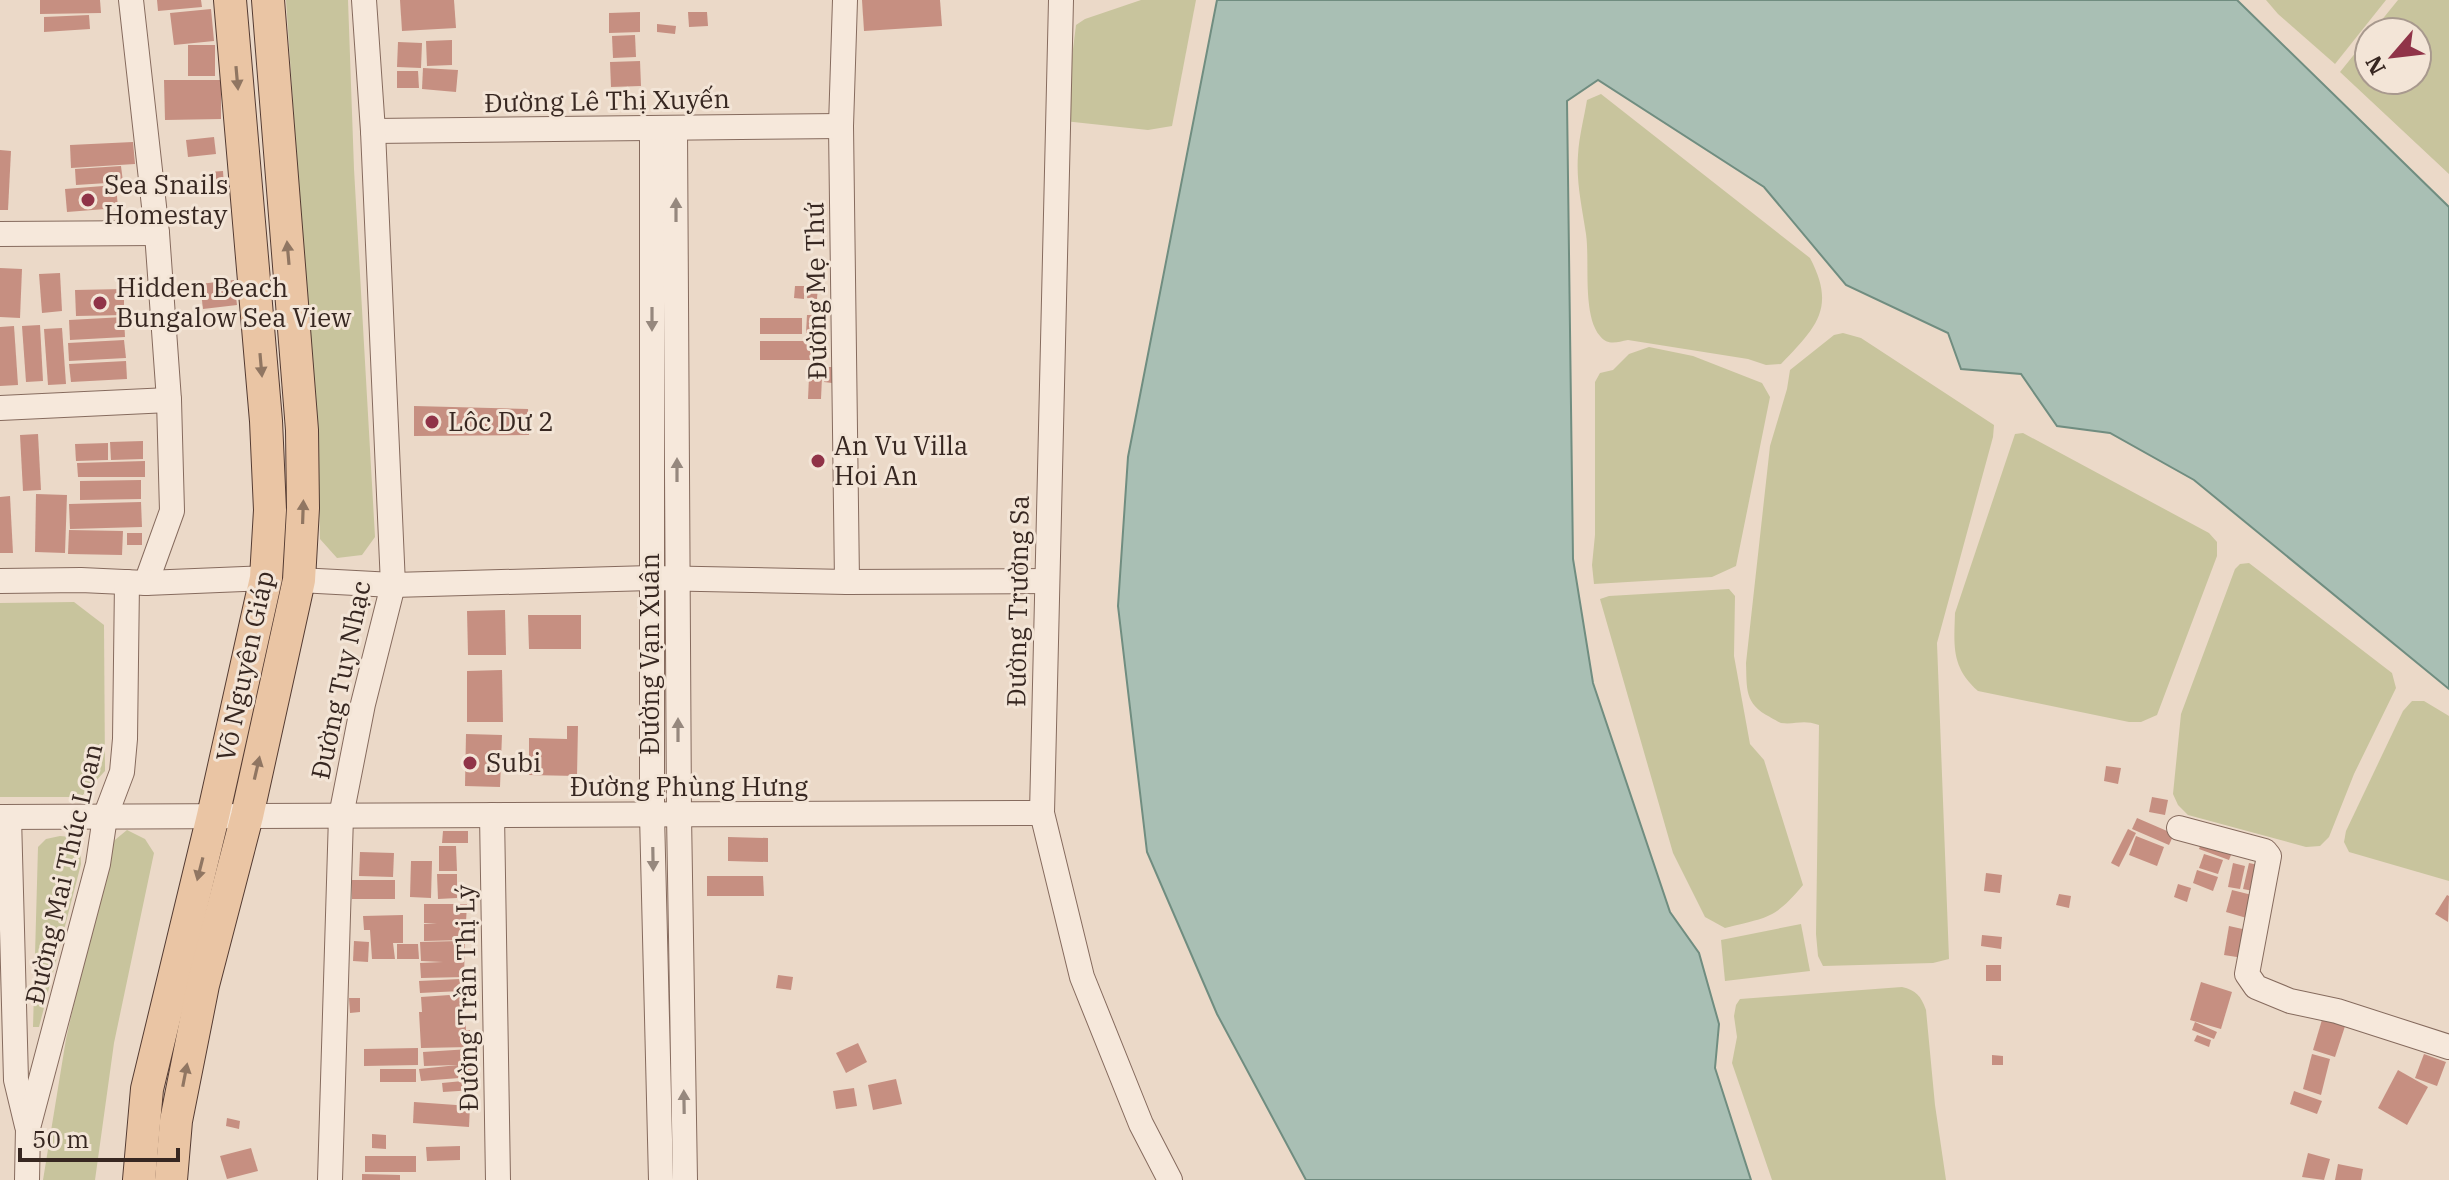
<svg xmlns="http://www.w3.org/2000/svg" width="2449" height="1180" font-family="'IBM Plex Serif',serif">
  <rect width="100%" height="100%" fill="#ebd9c8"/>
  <g fill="#c8c49d">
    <path d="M286,0H348L354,169L375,537L362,555L337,558L320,539L319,490Z"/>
    <path d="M1141,0H1196L1172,126L1148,130L1064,121L1076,25L1085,19Z"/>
    <path d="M2266,0H2386L2335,64L2278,14Z"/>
    <path d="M2398,0H2449V174L2340,72L2369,36V80H2417V32H2372Z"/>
    <path d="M1601,94L1810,258C1837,309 1815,328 1781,364L1766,365L1748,359L1628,340C1617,342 1608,346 1600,336C1582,315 1590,261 1586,234C1582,207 1576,182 1578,155C1579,137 1584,118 1587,100Z"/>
    <path d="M1843,333L1861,338L1994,425L1993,437L1937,643L1949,959L1933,963L1823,966L1818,956L1816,934L1819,725C1802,719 1796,725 1781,723C1779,722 1771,718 1770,717C1744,704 1747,688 1746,663L1770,446L1787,389L1790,370L1834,335Z"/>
    <path d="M1649,347L1693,356L1762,383L1770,397L1736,566L1712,577L1594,584L1592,565L1595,535V382L1600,373L1613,370L1629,354Z"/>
    <path d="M2023,433L2209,533L2217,542V556L2157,715L2141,722H2129L1978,691C1951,667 1954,646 1955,613L2015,434Z"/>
    <path d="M2249,563L2392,673L2396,688L2354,774L2329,837L2320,846L2306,847L2188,815L2178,805L2173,794L2181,714L2235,569L2240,564Z"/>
    <path d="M1729,589L1735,596L1734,656L1750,744L1764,760L1803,885C1774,920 1767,917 1725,928L1705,917L1673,853L1600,599L1609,596Z"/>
    <path d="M74,602L104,625L105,771L81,797H0V603Z"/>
    <path d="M2412,701H2424L2449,716V881L2349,852L2344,842L2346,831L2403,711Z"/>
    <path d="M127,830L145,839L154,853L114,1043L95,1180H43L66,1039L110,844Z"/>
    <path d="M60,836L71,837L80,845L81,864L39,1027H33L38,847L46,839Z"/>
    <path d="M1801,924L1810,971L1725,981L1721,940Z"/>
    <path d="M1902,987C1916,990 1921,996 1926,1010L1935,1105L1946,1180H1772L1732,1063L1737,1037L1734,1016L1736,1005L1740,999Z"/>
  </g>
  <path fill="#a9bfb4" stroke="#708d80" stroke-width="2" d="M1217,0H2237L2449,207V689L2194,480L2110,433L2057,426L2021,374L1961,369L1948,333L1846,285L1764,187L1598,80L1567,101L1573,559L1593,683L1670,912L1699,953L1719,1024L1715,1068L1751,1180H1306L1217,1014L1147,852L1118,606L1128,457Z"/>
  <g fill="#c68f81">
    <path d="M40,0H100L101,13L40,14Z"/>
    <path d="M157,0H201L202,7L158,11Z"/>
    <path d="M400,0H454L456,28L402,31Z"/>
    <path d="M862,0H940L942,26L864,31Z"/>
    <path d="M211,9L214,41L174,45L170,13Z"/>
    <path d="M640,12V32L609,33V13Z"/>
    <path d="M688,12H707L708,26L689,27Z"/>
    <path d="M89,15L90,29L44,32V17Z"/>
    <path d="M657,24L676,26L675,34L657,32Z"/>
    <path d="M635,35L636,57L613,58L612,36Z"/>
    <path d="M452,40V65L427,66L426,41Z"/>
    <path d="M398,42L422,43L421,68L397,67Z"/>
    <rect x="188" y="45" width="27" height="31"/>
    <path d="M640,61L641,86L611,87L610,62Z"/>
    <path d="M423,68L458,70L456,92L422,89Z"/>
    <path d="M397,71H418L419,88H397Z"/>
    <path d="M164,80H221V119L165,120Z"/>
    <path d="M214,137L216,154L188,157L186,140Z"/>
    <path d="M133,142L135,164L71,168L70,145Z"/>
    <path d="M0,150L11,151L8,210H0Z"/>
    <path d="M121,166L123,182L76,185L75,169Z"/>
    <path d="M223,171L224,186L210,187L209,172Z"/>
    <path d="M116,185L118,208L67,212L65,189Z"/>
    <path d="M0,268L22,269L20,318L0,317Z"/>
    <path d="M60,273L62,311L42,313L39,274Z"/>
    <path d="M234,280L237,305L203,309L200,284Z"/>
    <path d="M809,284L818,285L817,299L807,298Z"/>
    <path d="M795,286H804V299L794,298Z"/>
    <path d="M124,289V315L76,316L75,290Z"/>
    <path d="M807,315H817L816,333H806Z"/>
    <path d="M124,317L125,337L70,340L69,320Z"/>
    <rect x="760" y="318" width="42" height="16"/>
    <path d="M40,325L43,381L26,382L22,326Z"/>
    <path d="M14,326L18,385L0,386V327Z"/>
    <path d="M62,328L66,384L48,385L44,329Z"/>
    <path d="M124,340L126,358L69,361L68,343Z"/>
    <path d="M760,341H814L813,360H760Z"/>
    <path d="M126,361L127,379L71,382L69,364Z"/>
    <path d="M826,367H834L832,383L824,382Z"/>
    <path d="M809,377H822L821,399H808Z"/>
    <path d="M414,406L528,409L529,435L414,436Z"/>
    <path d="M38,434L41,490L23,491L20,435Z"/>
    <path d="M143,441V459L111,460L110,442Z"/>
    <path d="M108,443V460L76,461L75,444Z"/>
    <path d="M145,461V477H78L77,463Z"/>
    <path d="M141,480V499L80,500V481Z"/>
    <path d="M36,494L67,495L65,553L35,552Z"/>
    <path d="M10,496L13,553H0V497Z"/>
    <path d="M141,502L142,527L70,529L69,504Z"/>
    <path d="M69,530L123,531L122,555L68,554Z"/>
    <rect x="127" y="533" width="15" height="12"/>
    <path d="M505,610L506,655H468L467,611Z"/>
    <path d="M528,615H581V649H529Z"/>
    <path d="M502,670L503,722H467V671Z"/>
    <path d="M567,726H578L577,776L529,775V738L567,739Z"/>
    <path d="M466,734L502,735L500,787L465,786Z"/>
    <path d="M2106,766L2121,768L2118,784L2104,781Z"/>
    <path d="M2152,797L2168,800L2165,815L2149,812Z"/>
    <path d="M2137,818L2174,834L2169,845L2132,829Z"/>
    <path d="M2128,829L2136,833L2119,867L2111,863Z"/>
    <path d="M443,831H468V843H442Z"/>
    <path d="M2136,836L2164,847L2157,866L2129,855Z"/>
    <path d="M728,837L768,838V862L728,861Z"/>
    <path d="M2203,839L2233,850L2229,860L2199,849Z"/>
    <path d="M439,846H456L457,871H439Z"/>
    <path d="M360,852L394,853L393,877L359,876Z"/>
    <path d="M2204,854L2223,860L2218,874L2199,868Z"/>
    <path d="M411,861H432L431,898L410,897Z"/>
    <path d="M2233,863L2245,866L2240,889L2228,887Z"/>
    <path d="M2249,863L2263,866L2258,892L2243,889Z"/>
    <path d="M2197,870L2218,877L2213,891L2193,883Z"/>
    <path d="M1986,873L2002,875L2000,893L1984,891Z"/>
    <path d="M437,874H457V898L438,899Z"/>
    <path d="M707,876H763L764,896H707Z"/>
    <rect x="352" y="880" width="43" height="19"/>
    <path d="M2178,884L2191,888L2187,902L2174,897Z"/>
    <path d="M2232,890L2256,896L2250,919L2226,912Z"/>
    <path d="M2059,894L2071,896L2069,908L2056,905Z"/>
    <path d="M2447,895L2449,896L2448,922L2435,914Z"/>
    <path d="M424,904H467L465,940L424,941V924L437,923H424Z"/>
    <path d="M403,915V943H393L395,959H372L370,930H364L363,916Z"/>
    <path d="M2229,926L2247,930L2243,958L2224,955Z"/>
    <path d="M1982,935L2002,937L2001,949L1981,946Z"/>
    <path d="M354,941L369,942L368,962L353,961Z"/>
    <path d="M459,941H465L464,977L421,978L420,963L443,962L421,961L420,942Z"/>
    <path d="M397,944H418L419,959H397Z"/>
    <rect x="1986" y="965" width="15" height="16"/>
    <path d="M778,975L793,977L791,990L776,988Z"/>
    <path d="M460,979L461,991L420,993L419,981Z"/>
    <path d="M2201,982L2232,992L2221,1029L2190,1020Z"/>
    <path d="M464,994L466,1030H470V1047L421,1048L419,1012H422L421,997Z"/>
    <path d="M349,998H360V1012L350,1013Z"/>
    <path d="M2324,1013L2347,1020L2335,1057L2313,1050Z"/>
    <path d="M2195,1022L2217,1032L2214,1039L2192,1030Z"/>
    <path d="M2197,1035L2211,1040L2209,1047L2194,1041Z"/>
    <path d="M858,1043L867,1062L846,1073L836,1053Z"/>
    <path d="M418,1048V1065L364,1066V1049Z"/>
    <path d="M470,1049L472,1077L421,1081L419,1069L458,1065L424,1066L423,1052Z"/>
    <path d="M2312,1054L2330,1059L2321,1095L2303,1089Z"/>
    <path d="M2424,1054L2446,1062L2437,1086L2415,1078Z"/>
    <path d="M1992,1055L2003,1056V1065H1992Z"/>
    <rect x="380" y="1069" width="36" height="13"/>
    <path d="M2398,1070L2428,1087L2407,1125L2378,1108Z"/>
    <path d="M896,1079L902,1104L873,1110L868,1085Z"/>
    <path d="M473,1080L474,1090L443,1092L442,1083Z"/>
    <path d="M854,1088L857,1106L836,1109L833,1091Z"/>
    <path d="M2294,1091L2322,1101L2317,1114L2290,1104Z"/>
    <path d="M414,1102L470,1106L469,1127L413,1123Z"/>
    <path d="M227,1118L240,1121L239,1129L226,1126Z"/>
    <path d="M372,1134L386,1135V1149L372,1148Z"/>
    <path d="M460,1146V1160L427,1161L426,1147Z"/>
    <path d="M251,1148L258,1171L227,1179L220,1156Z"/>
    <path d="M2308,1153L2330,1159L2324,1180L2302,1177Z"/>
    <rect x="365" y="1156" width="51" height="16"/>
    <path d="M2338,1164L2363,1169L2361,1180H2335Z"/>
    <path d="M362,1174L400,1175V1180H362Z"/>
  </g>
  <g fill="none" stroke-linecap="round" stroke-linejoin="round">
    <g stroke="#866b5e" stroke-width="26">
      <g id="minor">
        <path d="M131,0L157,233L169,400L172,511L146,583"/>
        <path d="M845,0L841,126L847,582"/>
        <path d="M1061,0L1042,813L1082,977L1141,1124L1170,1180"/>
        <path d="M652,129V815L661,1180"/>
        <path d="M675,129L679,815L685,1180"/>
        <path d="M373,131L841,126"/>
        <path d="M0,234L157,233"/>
        <path d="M0,408L169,400"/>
        <path d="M299,580L393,585L651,578L847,582L1047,581"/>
        <path d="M0,581L81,580L146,583L266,578"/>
        <path d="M492,815L498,1180"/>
        <path d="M0,817L1042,813"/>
        <path d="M9,817L16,1080L27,1126"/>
        <path d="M2179,828L2265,851L2269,856L2247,974L2256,987L2290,1001L2337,1011L2449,1047"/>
        <path d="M27,1180L28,1128L98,864L105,817L122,772L125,739L127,582"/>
        <path d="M330,1180L341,816L363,704L393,585L373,131L364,0"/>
      </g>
    </g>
    <g stroke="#543b32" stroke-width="34">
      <g id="major">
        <path d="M139,1180L147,1089L213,816L266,578L270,510L266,421L230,0"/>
        <path d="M171,1180L176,1121L203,985L247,816L299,580L303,508L302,430L268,0"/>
      </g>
    </g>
    <use href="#minor" stroke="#f6e8db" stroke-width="24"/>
    <use href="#major" stroke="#eac5a4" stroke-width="32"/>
  </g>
  <defs><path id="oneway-solid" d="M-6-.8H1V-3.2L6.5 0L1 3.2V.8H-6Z" transform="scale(2)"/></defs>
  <g fill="#907662">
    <use href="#oneway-solid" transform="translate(237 78) rotate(85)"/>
    <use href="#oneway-solid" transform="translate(288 253) rotate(-95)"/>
    <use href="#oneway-solid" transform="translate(261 365) rotate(85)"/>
    <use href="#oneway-solid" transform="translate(303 512) rotate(-88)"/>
    <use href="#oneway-solid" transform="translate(257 768) rotate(-77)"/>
    <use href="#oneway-solid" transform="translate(200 869) rotate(104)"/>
    <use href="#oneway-solid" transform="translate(185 1075) rotate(-79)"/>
  </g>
  <g fill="#96887e">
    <use href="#oneway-solid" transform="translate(676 210) rotate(-90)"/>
    <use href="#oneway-solid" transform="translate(652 319) rotate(90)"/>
    <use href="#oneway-solid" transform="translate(677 470) rotate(-90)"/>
    <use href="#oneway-solid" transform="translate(678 730) rotate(-90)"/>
    <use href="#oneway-solid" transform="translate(653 859) rotate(89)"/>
    <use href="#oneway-solid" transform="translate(684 1102) rotate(-91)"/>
  </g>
  <g fill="#903348" stroke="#f3e5d7" stroke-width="3">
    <circle cx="88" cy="200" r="8"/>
    <circle cx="100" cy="303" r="8"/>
    <circle cx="432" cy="422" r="8"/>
    <circle cx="818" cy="461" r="8"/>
    <circle cx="470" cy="763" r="8"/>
  </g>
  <g text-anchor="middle" stroke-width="6" stroke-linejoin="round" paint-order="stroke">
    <g font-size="26" fill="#372721" stroke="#f3e5d7">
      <text transform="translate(607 101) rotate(-1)" y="9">Đường Lê Thị Xuyến</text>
      <text transform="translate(816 291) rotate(-91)" y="9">Đường Mẹ Thứ</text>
      <text transform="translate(1018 601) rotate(-89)" y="9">Đường Trường Sa</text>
      <text transform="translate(650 654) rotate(-90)" y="9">Đường Vạn Xuân</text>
      <text transform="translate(245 666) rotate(-78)" y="9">Võ Nguyên Giáp</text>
      <text transform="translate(341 680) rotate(-78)" y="9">Đường Tuy Nhạc</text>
      <text x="689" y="796">Đường Phùng Hưng</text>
      <text transform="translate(64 874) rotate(-77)" y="9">Đường Mai Thúc Loan</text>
      <text transform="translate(467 998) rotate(-91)" y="9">Đường Trần Thị Lý</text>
    </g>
    <g font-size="26" fill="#372721" stroke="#f3e5d7" text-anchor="start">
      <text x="104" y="194">Sea Snails<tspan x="104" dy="30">Homestay</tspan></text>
      <text x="116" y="297">Hidden Beach<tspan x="116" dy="30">Bungalow Sea View</tspan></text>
      <text x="448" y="431">Lôc Dư 2</text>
      <text x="834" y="455">An Vu Villa<tspan x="834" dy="30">Hoi An</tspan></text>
      <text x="486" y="772">Subi</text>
    </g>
  </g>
  <g transform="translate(2393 56) rotate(242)"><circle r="38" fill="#f3e5d7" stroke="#a8998e" stroke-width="2"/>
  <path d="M0-6L14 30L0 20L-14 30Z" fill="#903348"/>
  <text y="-12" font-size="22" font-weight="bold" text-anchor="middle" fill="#372721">N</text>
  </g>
  <path d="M20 1148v12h158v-12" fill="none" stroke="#372721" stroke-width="4"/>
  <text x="32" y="1148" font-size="24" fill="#372721" stroke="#f3e5d7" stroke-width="6" paint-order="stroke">50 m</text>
</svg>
